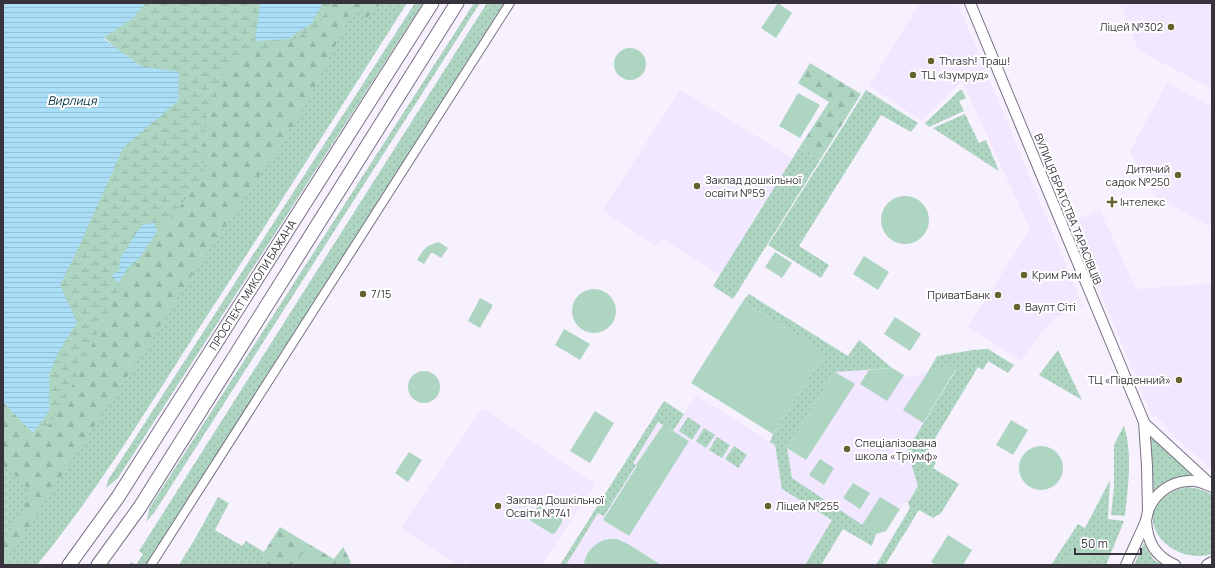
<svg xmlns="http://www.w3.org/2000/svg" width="1215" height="568" font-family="Manrope,sans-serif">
  <defs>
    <pattern id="grass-dots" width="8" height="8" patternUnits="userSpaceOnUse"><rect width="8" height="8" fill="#add5c1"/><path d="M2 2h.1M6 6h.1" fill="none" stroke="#96b7a7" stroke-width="1.8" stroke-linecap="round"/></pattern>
    <pattern id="forest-firs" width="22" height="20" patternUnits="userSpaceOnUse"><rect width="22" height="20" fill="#add5c1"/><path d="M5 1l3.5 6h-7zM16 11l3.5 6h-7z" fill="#96b7a7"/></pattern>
    <pattern id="wetland-marsh" width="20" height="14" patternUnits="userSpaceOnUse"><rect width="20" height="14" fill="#add5c1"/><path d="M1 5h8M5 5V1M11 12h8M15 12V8" fill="none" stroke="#96b7a7"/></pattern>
    <pattern id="water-rules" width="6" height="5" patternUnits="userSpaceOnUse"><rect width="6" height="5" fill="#abdef7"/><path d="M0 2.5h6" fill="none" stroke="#94bfd5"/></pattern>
  </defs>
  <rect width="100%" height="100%" fill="#f7f1ff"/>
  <g fill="#f1e7ff">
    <path d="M920,3H958L1083,306L1058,316L1044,330L1021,361L968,327L1030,229L962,81L922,121L869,86Z"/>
    <path d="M1120,3H1212V89L1138,50Z"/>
    <path d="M1167,83L1212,106V227L1156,197L1130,152L1143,127Z"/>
    <path d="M680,90L793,158L720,275L662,238L656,246L602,211Z"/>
    <path d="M1100,210L1136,289L1212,283V470L1176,438L1156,415L1153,418L1071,222Z"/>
    <path d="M947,364L956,369L907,449L918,485L908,503L905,502L886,531L862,525L792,478L787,448L835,372L892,368L910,378Z"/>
    <path d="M696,395L775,445L782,489L832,520L805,565H566L598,512L604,516L636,465L633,463L658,422L673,431Z"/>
    <path d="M482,408L595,484L542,565H471L465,561L462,565H458L401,528Z"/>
  </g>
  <g fill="url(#grass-dots)">
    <path d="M146,3H407C337,114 266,225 194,336C144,414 96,493 37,565H3V402L33,433L140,66L103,37L132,19Z"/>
    <path d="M415,3H423L118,478L106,488L108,480Z"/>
    <path d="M474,3H480L154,513L146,522L150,507Z"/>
    <path d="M487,3H504L147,565H129L131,562L136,565L143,554L139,551Z"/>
    <path d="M866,90L918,123L911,132L881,115L799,246L829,265L821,278L768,245Z"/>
    <path d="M960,90H962L966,98L959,101L964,111L929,127L925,123Z"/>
    <path d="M965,114L979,143L986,140L999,171L994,168L933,128Z"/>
    <path d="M799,148L820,160L733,299L713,286Z"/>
    <path d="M749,294L848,356L859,340L892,368L835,372L787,448L792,478L876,534L872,546L843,529L821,565H805L832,520L782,489L775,445L770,442L773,434L825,353L743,301Z"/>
    <path d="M988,349L1014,365L1008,373L988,361L983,370L978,367L925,455L936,462L933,468L959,484L941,513L933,518L919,510L885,565H876L910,508L908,503L918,486L907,450L956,370L947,365L928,372L937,356L973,350Z"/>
    <path d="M1058,350L1082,400L1039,375Z"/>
    <path d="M664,401L684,414L673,431L658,422L633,463L636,465L604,516L598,513L566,565H560Z"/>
    <path d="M688,417L701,426L692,440L679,431Z"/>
    <path d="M1124,425C1133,457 1128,484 1125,516L1111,515L1114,487V445Z"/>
    <path d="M704,428L715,435L706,448L696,441Z"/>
    <path d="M1150,436L1194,477C1175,477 1168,479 1153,491Z"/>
    <path d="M717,437L730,445L722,458L709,450Z"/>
    <path d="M734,446L747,455L738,468L725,459Z"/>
    <path d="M1110,480L1108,519L1124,521L1106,565H1051L1078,524L1085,528Z"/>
    <path d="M1188,487C1197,488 1204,490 1212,495V554C1161,568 1121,500 1188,487Z"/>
    <path d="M218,497L229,503L215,530L242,546L246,541L264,552L263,565H179L196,537Z"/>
    <path d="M1144,543L1154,560L1163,565H1134Z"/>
  </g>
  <g fill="url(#forest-firs)">
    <path d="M333,3H381L366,19L361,8L352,17L340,35L323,73L280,147L248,191L189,279L152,339L3,565V541L22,513L29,492C24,481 14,473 3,467V402L32,433L38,432L104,297L202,178L206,159L201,150L187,138L234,55L313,23L328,13Z"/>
    <path d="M810,63L861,94L820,160L799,148L829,102L798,83Z"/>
    <path d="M280,527L334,559L343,547L351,562L349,565H263L264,552Z"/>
  </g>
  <path fill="url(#wetland-marsh)" d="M136,3H330L318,27L278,48L251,50L225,71L206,115L199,183L163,227L121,287L65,399L42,436L3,395L36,331L119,150L174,76L110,48L112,28Z"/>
  <g fill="#add5c1">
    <path d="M778,3L792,13L776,38L761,28Z"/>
    <circle cx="630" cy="64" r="16"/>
    <path d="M798,93L820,105L800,138L779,126Z"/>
    <circle cx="905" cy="220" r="24"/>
    <path d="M439,242L448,248L441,258L433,253H431L424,264L417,260C424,249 426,245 439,242Z"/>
    <path d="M775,252L792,263L782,278L765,267Z"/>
    <path d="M864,256L889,272L878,290L853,274Z"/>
    <circle cx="594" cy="311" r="22"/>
    <path d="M480,298L493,305L480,328L468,321Z"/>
    <path d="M743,301L825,353L773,434L691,383Z"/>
    <path d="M895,317L921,334L910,351L884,334Z"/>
    <path d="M564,329L590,344L580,360L555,345Z"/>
    <path d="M947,364L956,369L923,423L903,410L928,372Z"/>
    <path d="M892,368L904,375L887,401L860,384L869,370Z"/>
    <circle cx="424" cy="387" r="16"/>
    <path d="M835,372L855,384L806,460L787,448Z"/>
    <path d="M595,411L614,423L590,463L570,451Z"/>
    <path d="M1011,420L1028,430L1013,455L996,445Z"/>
    <path d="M663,425L689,441L629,536L603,520L637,466L636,465Z"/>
    <circle cx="1041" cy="468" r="22"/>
    <path d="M409,452L422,460L408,482L395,473Z"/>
    <path d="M820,459L834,468L824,485L809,475Z"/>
    <path d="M853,483L870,493L860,509L843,498Z"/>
    <path d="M880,497L900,509L886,531L876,534L862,525Z"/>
    <path d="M538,506H541L562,519V522L555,533L552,534L531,521L530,519Z"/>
    <path d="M948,535L972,550L963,565H936L931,562Z"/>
    <path d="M617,539L628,544L661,565H584C584,554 594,544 604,540C608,539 613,539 617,539Z"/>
    <path d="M1073,547L1088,556L1083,565H1063Z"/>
    <path d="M302,553L324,565H296Z"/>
  </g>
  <g fill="url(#water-rules)">
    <path d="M3,3H146L132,19L103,38L140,66L179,72L178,101L123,148L78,249L60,285L77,322L58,353L49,375V411L33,433L3,402Z"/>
    <path d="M260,3H323L311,24L288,39L255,41Z"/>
    <path d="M154,222L157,232L140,257L128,268L118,283L111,275L119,271L120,259L141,226Z"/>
  </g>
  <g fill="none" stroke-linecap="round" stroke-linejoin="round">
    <g stroke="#787084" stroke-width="10">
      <path id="minor" d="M151,565L510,3"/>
    </g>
    <g stroke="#787084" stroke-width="12">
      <g id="tertiary">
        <path d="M970,3L1144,422L1147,466L1148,511"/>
        <path d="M1145,424L1209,483"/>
        <path d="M1146,520C1147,542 1155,556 1175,565"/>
        <path d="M1126,565C1132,551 1139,537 1145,523C1147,519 1147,515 1148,511C1154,494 1170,482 1188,481C1197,480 1204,483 1212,487"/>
        <path d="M1207,565L1212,562"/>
      </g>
    </g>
    <g stroke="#787084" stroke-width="15">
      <g id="trunk">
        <path id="s1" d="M69,565L118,497L432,3"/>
        <path d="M98,565L140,507L457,3"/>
      </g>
    </g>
    <use href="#minor" stroke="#fff" stroke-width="8"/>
    <use href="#tertiary" stroke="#fff" stroke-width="10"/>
    <use href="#trunk" stroke="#fff" stroke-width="13"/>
  </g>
  <g fill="#66612e" stroke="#fff" stroke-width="1.5">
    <circle cx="1171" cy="27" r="4"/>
    <circle cx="931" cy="61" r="4"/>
    <circle cx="913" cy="75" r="4"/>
    <circle cx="1178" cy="175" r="4"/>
    <circle cx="697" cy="186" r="4"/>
    <path d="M1110 196h4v4h4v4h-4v4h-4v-4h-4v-4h4z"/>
    <circle cx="1024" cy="275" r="4"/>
    <circle cx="363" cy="294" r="4"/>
    <circle cx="998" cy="295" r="4"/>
    <circle cx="1017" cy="307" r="4"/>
    <circle cx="1179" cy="380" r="4"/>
    <circle cx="847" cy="449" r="4"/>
    <circle cx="498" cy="506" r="4"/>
    <circle cx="768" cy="506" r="4"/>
  </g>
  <g text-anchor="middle" stroke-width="4" stroke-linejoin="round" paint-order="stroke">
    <g font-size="11" fill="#38343d" stroke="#fff" text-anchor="start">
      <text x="1163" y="31" text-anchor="end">Ліцей №302</text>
      <text x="939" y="65">Thrash! Траш!</text>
      <text x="921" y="79">ТЦ «Ізумруд»</text>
      <text x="1170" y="173" text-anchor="end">Дитячий<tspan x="1170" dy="13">садок №250</tspan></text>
      <text x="705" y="184">Заклад дошкільної<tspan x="705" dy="13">освіти №59</tspan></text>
      <text x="1120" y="206">Інтелекс</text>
      <text x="1032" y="279">Крим Рим</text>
      <text x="371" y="298">7/15</text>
      <text x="990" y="299" text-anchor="end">ПриватБанк</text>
      <text x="1025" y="311">Ваулт Сіті</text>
      <text x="1171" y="384" text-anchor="end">ТЦ «Південний»</text>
      <text x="855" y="447">Спеціалізована<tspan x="855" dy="13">школа «Тріумф»</tspan></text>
      <text x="506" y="504">Заклад Дошкільної<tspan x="506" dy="13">Освіти №741</tspan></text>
      <text x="776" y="510">Ліцей №255</text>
    </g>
    <g font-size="11" fill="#38343d" stroke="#fff">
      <text transform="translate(1068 209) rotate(68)" y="4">ВУЛИЦЯ БРАТСТВА ТАРАСІВЦІВ</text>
      <text dy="4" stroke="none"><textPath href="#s1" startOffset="335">ПРОСПЕКТ МИКОЛИ БАЖАНА</textPath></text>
    </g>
    <g font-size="12" font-style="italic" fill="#063345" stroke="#fff">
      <text x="72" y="105">Вирлиця</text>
    </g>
  </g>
  <rect width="1215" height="568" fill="none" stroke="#38343d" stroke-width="8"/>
  <path d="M1075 548v6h66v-6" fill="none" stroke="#38343d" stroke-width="2"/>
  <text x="1081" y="548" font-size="12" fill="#38343d" stroke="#ffffff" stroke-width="3" paint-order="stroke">50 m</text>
</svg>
